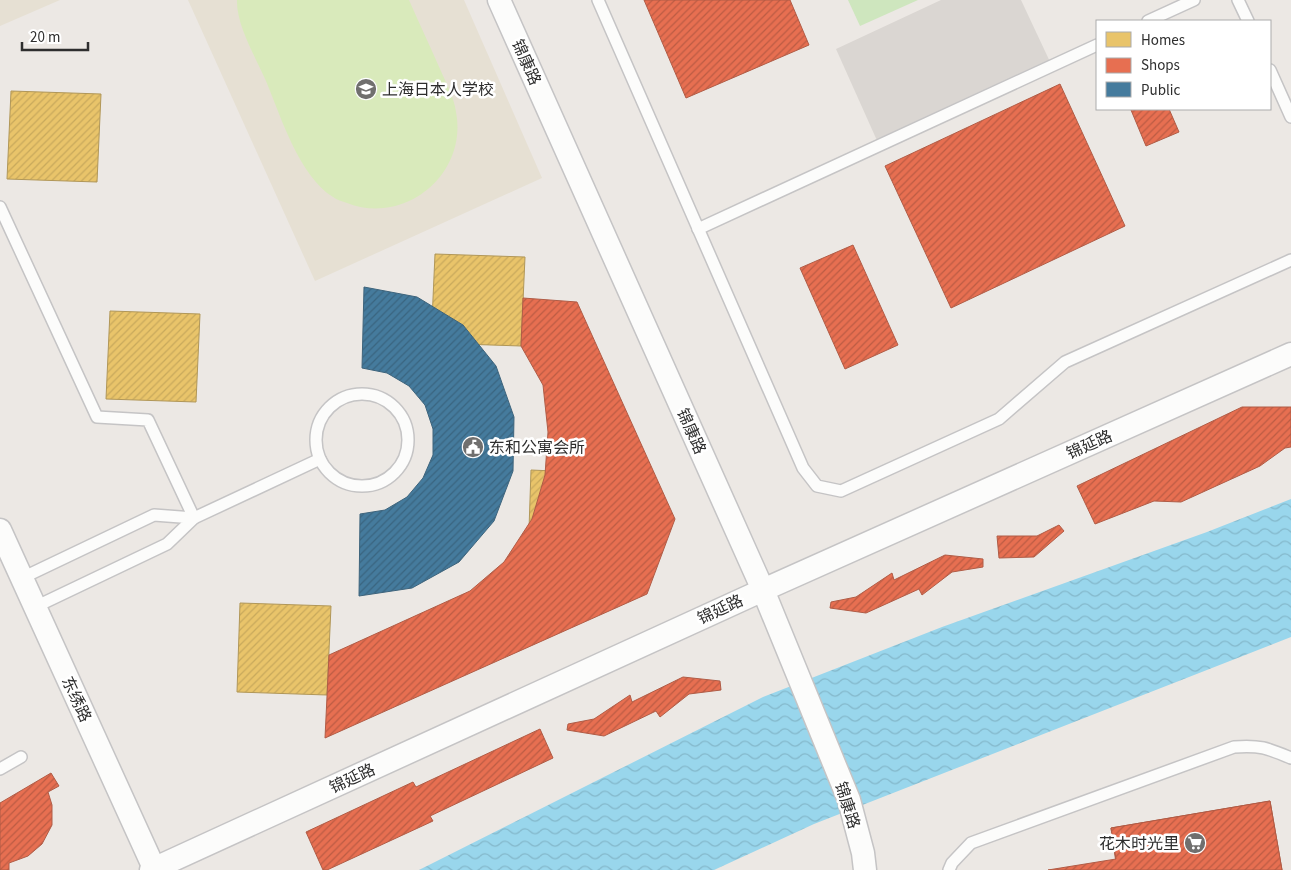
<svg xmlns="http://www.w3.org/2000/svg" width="1291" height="870" font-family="'Source Sans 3','Noto Sans SC',sans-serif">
  <defs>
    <pattern id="water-waves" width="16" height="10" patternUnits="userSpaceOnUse" patternTransform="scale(1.25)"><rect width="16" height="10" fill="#99d6ec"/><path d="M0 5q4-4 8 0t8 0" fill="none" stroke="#84b8cb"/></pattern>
    <pattern id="homes-hatch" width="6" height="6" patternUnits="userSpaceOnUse" patternTransform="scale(1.25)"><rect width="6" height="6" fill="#e9c46a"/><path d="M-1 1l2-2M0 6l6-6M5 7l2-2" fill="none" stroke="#c8a95c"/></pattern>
    <pattern id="shops-hatch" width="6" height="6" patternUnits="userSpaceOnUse" patternTransform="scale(1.25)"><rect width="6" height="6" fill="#e76f51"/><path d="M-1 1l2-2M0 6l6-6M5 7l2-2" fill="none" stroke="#bc5c44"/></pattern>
    <pattern id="public-hatch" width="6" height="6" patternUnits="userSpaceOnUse" patternTransform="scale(1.25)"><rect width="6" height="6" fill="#457b9d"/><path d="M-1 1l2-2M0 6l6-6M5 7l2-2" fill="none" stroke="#3a6580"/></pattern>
  </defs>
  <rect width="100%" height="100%" fill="#ece8e4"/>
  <g fill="#e6e0d3">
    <path d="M0,0H60L0,26Z"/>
    <path d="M188,0H464L542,178L315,281Z"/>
  </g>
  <path fill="#cee6be" d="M848,0H918L860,26Z"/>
  <path fill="#d9eabb" d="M237,0H409C419,23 430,46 440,69C446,83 454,97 456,112C468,174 405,226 347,203C342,201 337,200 333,197C299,176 281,117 266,81C256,58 236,25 237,0Z"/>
  <path fill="#dad6d2" d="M941,0H1021L1052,66L879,145L836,49Z"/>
  <path fill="url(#water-waves)" d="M1291,499V637L814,824L714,870H419L763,697L942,627L1207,532Z"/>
  <g fill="url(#homes-hatch)" stroke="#b19758">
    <path d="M11,91L101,94L97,182L7,179Z"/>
    <path d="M435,254L525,257L521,346L431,343Z"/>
    <path d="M110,311L200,314L196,402L106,399Z"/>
    <path d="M531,470L621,474L618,562L528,559Z"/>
    <path d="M240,603L331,606L327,695L237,692Z"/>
  </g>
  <g fill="url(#shops-hatch)" stroke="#b05c46">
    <path d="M644,0H790L809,45L686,98Z"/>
    <path d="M1060,84L1125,226L951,308L885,166Z"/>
    <path d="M1134,109H1169L1179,132L1146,146L1131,110Z"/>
    <path d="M853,245L898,345L845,369L800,268Z"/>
    <path d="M523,298L577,302L675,519L647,594L325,738L329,655L470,591L504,562L532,519L545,475L548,432L543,385L521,346Z"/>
    <path d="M1242,407H1291V447L1285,448L1260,466L1181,502L1154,501L1095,524L1077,486Z"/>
    <path d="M1059,525L1064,531L1034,557L999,558L997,536H1037Z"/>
    <path d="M945,555L983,559V567L952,572L922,595L919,589L866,613L830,608L831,602L856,597L892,573L894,580Z"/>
    <path d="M683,677L720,681L721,690L689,694L660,717L656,711L604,736L567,730L568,724L594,719L630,695L632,702Z"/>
    <path d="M540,729L553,758L430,816L433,821L327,870H323L306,832L413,782L416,787Z"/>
    <path d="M51,773L59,786L48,792L52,805V825L42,844L28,856L9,863V870H0V803Z"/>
    <path d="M1270,801L1282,870H1117L1111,828Z"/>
    <path d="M1270,801L1282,870H1048L1116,859L1111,828Z"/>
  </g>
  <path fill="url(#public-hatch)" stroke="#3e647c" d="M364,287L417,297L463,325L496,366L514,417L513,471L494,521L459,562L412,588L359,596L360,514L385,510L407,497L423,478L433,455V429L425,405L409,386L387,373L362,368Z"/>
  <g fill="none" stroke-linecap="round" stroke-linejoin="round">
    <g stroke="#c5c4c5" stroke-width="14">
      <g id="service">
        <path d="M598,0L803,468L817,486L841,491L999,419L1065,362L1291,260"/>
        <path d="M1238,0L1248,21"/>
        <path d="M1148,21L1194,0"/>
        <path d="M1270,70L1291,117"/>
        <path d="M0,207L97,417L148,420L194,518L320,459"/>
        <path d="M698,229L1097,45"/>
        <circle cx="362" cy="440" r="46"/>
        <path d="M22,578L154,515L194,518L167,544L35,607"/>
        <path d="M0,769L21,757"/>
        <path d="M949,870L952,863L971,843L1234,747C1260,745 1267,748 1291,758"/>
      </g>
    </g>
    <g stroke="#c5c4c5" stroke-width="25">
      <g id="minor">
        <path d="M499,0L763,590L849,800L863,853L865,870"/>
        <path d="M0,530L154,868"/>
        <path d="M151,870L763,590L1291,354"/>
      </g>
    </g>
    <use href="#service" stroke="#fcfcfb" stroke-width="11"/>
    <use href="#minor" stroke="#fcfcfb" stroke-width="22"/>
  </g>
  <defs>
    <g id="school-disc" transform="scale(1.125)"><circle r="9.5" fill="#706f6e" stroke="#fff"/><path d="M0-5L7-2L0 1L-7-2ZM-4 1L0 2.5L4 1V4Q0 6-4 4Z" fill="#fff"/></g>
    <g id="civic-disc" transform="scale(1.125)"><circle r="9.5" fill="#706f6e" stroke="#fff"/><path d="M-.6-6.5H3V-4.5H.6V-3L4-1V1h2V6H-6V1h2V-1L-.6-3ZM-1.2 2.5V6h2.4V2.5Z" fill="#fff"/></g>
    <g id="supermarket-disc" transform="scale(1.125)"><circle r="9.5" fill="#706f6e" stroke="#fff"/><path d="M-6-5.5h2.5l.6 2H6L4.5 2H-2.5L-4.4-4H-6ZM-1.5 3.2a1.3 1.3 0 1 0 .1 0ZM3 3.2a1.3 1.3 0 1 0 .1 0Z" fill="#fff"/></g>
  </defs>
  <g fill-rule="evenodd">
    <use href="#school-disc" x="366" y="89"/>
    <use href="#civic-disc" x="473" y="447"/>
    <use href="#supermarket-disc" x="1195" y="843"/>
  </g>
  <g text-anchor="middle" stroke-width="5" stroke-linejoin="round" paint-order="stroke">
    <g font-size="16" fill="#2e2e2e" stroke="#fff">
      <text transform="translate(527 62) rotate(66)" y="6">锦康路</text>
      <text transform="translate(692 431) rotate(66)" y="6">锦康路</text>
      <text transform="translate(1089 444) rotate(-24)" y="6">锦延路</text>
      <text transform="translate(720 609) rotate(-25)" y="6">锦延路</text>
      <text transform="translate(77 699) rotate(65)" y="6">东绣路</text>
      <text transform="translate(352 778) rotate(-25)" y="6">锦延路</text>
      <text transform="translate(848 805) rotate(72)" y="6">锦康路</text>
    </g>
    <g font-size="16" fill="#2e2e2e" stroke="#fff" text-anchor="start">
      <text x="382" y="95">上海日本人学校</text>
      <text x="489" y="453">东和公寓会所</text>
      <text x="1179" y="849" text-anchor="end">花木时光里</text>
    </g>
  </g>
  <rect x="1096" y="20" width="175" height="90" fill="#ffffff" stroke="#ababab"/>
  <rect x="1106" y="32" width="25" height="15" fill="#e9c46a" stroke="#ababab"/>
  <text x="1141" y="45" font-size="15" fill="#2e2e2e">Homes</text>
  <rect x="1106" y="58" width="25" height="15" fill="#e76f51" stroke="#ababab"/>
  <text x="1141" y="70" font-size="15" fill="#2e2e2e">Shops</text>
  <rect x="1106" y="82" width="25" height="15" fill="#457b9d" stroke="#ababab"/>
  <text x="1141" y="95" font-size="15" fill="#2e2e2e">Public</text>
  <path d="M22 42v8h66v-8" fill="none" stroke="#2e2e2e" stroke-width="2.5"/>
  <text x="30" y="42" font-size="15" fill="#2e2e2e" stroke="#ffffff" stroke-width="4" paint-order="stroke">20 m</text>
</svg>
